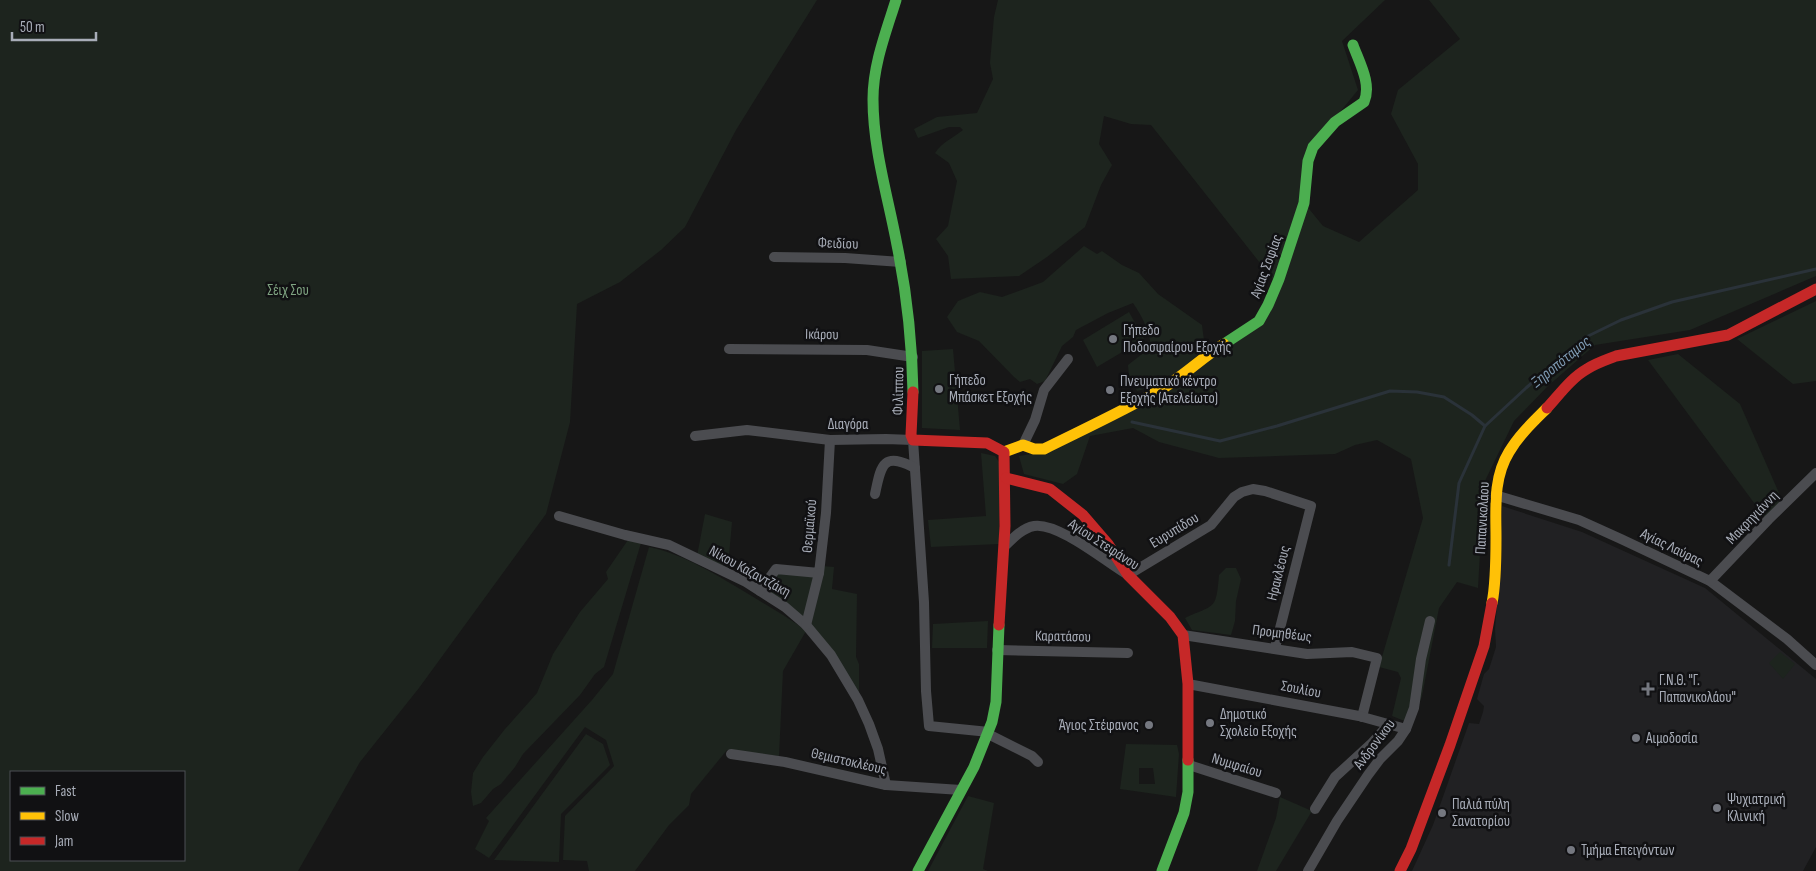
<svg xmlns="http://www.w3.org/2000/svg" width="1816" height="871" font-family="'Sofia Sans Condensed',sans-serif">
  <rect width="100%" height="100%" fill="#171717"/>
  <path fill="#212123" d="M1502,506L1582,532L1705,588L1816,679V847L1803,871H1412L1433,825L1469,723L1479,724L1483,712L1484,706L1477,699L1484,674L1489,669L1496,647L1495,629L1499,579Z"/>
  <g fill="#1d241e" fill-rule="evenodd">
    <path d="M0,0H817L736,130L685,227L661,250L620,282L577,304L570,422L546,514L419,688L360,762L298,871H0ZM184,772V860H11V772Z"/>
    <path d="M998,0H1385L1342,41L1358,90L1308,151L1301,199L1323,226L1359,242L1418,190V164L1391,114L1398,90L1460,39L1429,0H1816V276L1690,330L1595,345L1548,386L1514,421L1484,483L1478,588L1457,582L1439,608L1422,696L1412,724L1392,716L1401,678L1398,672L1379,667L1423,518L1411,459L1377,440L1355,445L1335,454L1219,458L1159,442L1133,428L1090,436L1077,474L1063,484L1024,474L1019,456L1043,452L1245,333L1279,287L1151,125L1131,124L1104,116L1099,144L1112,165L1101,185L1085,227L1047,257L1019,276L951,279L948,256L936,239L948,226L957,181L949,163L935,153C942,142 953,138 963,130L960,127H949L918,138L914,129L937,117L977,113L993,79L990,63L994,17Z"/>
    <path d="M1084,246L1097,254L1102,251L1122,265L1139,273L1158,294L1202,325L1205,348C1186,367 1163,385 1137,391L1129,376L1128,365L1151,347C1149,330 1143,318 1133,303L1108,313L1076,330L1073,337L1062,346L1045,381L1037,384L1030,379L1020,382L1014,377L979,341L957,332L947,317L958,301L980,292L1002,297L1043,282Z"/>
    <path d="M1816,301V381L1793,384L1737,339Z"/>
    <path d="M1129,312L1144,339L1097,367L1083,340Z"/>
    <path d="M953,349L960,430L922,428V351Z"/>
    <path d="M1678,354L1740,404L1783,502L1766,519L1648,360Z"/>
    <path d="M981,453L995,456L999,462V544L931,547L928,520L986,516Z"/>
    <path d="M705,514L732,522L728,567L697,556Z"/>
    <path d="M628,540L641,543L604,667L595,674L580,695L523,754L515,767L501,784L493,789L481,803L473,806L471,792L473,773L483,757L505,729L537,693L553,654L580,612L608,579L606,572Z"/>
    <path d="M649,547C684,554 720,577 750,595C769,607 788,617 806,631L783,671L779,756L727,750L691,794L689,805L669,825L635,871H589L587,861L563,860L565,816L614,766L606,740L585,727L489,858L475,849L489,821L486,818L592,700L613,674Z"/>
    <path d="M822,566L834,567L832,589L857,594L856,657L859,664V697L808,623Z"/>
    <path d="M1226,568H1236L1241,579L1236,601L1235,621L1231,635L1192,630L1185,618C1215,604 1216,611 1219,575Z"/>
    <path d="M779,571L817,575L805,621L766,588Z"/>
    <path d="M988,621L987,648H932L933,624Z"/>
    <path d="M1780,652L1795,664L1783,679L1769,663Z"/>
    <path d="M586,734L603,744L610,765L561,814L559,862L494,860Z"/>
    <path d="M1126,744L1177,745L1179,754L1176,797L1120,789ZM1153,768L1155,784H1139V768Z"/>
    <path d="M968,796L994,803L983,869L988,871H928Z"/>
    <path d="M1280,797L1312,811L1276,871H1257L1276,818Z"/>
  </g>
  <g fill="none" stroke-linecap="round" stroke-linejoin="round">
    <g stroke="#2a3239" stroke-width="3">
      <path d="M1132,422L1220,441L1277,426L1390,391L1417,392L1444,397L1472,415L1485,426"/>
      <path d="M1449,565L1459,483L1485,426L1526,388L1584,338L1621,320L1672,302L1816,269"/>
    </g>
    <g stroke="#4b4c50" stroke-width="10">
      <path d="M774,257L845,258L901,262"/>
      <path d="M729,349L867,350L913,357"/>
      <path d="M695,436L747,430L830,440L886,439L913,440L924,602L926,691L929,726L989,732"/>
      <path d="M1023,445L1035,420L1044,390L1068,359"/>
      <path d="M875,494C881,466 882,451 915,468"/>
      <path d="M1495,495L1579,520L1621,539L1710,581L1787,639L1816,665"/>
      <path d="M559,516L625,535L669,545L746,582L785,607L806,625L831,655L858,700L869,724L878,749L886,785"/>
      <path d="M1006,545C1014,537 1023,528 1034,526C1058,522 1106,562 1128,575L1211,525L1234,497L1242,492L1253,489L1265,491L1311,506L1275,648"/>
      <path d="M1710,581L1769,519L1816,473"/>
      <path d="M760,591L776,569L819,573L826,513L830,440"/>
      <path d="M806,625L819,573"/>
      <path d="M1183,635L1307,654L1352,652L1377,658L1362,717"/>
      <path d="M997,650L1128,653"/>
      <path d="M1188,684L1359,716L1406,729"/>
      <path d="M988,734L1032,756L1038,762"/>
      <path d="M731,754L785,762L886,785L961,790"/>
      <path d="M1189,765L1276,793"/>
      <path d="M1315,809L1335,777L1371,744L1389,724"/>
      <path d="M1308,871L1337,821L1368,775L1380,759L1398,741L1406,729L1414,708L1421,659L1430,621"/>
    </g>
    <g stroke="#4caf50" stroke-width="11">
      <path d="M896,0C886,32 873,65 873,99C873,149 888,197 897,245C907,294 912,342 913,392"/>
      <path d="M1224,344L1259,321L1268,305L1279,279L1304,203L1308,161L1313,147L1335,122L1364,102C1372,84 1359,62 1353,45"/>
      <path d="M918,871L974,767L992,722L996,702L999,625"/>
      <path d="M1162,871L1184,813L1188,792V760"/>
    </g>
    <g stroke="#ffc107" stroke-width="11">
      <path d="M1004,452L1023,445L1034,449H1044C1082,430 1121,412 1158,391C1182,378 1201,358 1224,344"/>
      <path d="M1492,603C1496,583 1496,559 1496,538C1496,508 1493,478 1509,452C1519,435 1533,422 1547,408"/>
    </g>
    <g stroke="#c62828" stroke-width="11">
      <path d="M913,392L911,435L913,440L987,443L1004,452L1005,526L999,625"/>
      <path d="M1547,408C1559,395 1571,378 1587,369C1596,363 1606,360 1616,356L1728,335L1816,289"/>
      <path d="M1006,478L1050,489L1083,515L1108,544L1128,575L1170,617L1183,635L1188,684V760"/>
      <path d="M1400,871L1411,849L1450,745L1484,646L1492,603"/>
    </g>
  </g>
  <g fill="#757880" stroke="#111113" stroke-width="2">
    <circle cx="1113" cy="339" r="5"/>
    <circle cx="939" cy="389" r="5"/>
    <circle cx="1110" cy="390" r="5"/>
    <path d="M1645.5 681.5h5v5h5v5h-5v5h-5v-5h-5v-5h5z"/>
    <circle cx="1210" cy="723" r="5"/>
    <circle cx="1149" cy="725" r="5"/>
    <circle cx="1636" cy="738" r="5"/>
    <circle cx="1717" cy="808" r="5"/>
    <circle cx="1442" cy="813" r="5"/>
    <circle cx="1571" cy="850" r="5"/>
  </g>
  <g text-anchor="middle" stroke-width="5" stroke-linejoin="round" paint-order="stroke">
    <g font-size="15" fill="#a8adb8" stroke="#111113">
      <text transform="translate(838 243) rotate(2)" y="5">Φειδίου</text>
      <text transform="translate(1266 266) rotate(-70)" y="5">Αγίας Σοφίας</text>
      <text transform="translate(822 334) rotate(1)" y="5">Ικάρου</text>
      <text transform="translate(898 391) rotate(-89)" y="5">Φιλίππου</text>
      <text x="848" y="429">Διαγόρα</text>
      <text transform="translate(1752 517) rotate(-46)" y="5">Μακρηγιάννη</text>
      <text transform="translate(1482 518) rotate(-87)" y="5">Παπανικολάου</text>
      <text transform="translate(809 526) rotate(-85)" y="5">Θερμαϊκού</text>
      <text transform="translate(1174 530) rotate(-31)" y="5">Ευρυπίδου</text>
      <text transform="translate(1104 544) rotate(33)" y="5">Αγίου Στεφάνου</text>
      <text transform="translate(1672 547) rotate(26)" y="5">Αγίας Λαύρας</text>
      <text transform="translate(750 571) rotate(29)" y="5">Νίκου Καζαντζάκη</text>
      <text transform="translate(1278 573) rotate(-76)" y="5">Ηρακλέους</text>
      <text transform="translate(1282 633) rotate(7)" y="5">Προμηθέως</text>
      <text transform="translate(1063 636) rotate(1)" y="5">Καρατάσου</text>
      <text transform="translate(1301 689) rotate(11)" y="5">Σουλίου</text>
      <text transform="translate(1374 744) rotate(-53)" y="5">Ανδρονίκου</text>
      <text transform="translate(849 761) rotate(13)" y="5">Θεμιστοκλέους</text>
      <text transform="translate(1237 765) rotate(17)" y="5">Νυμφαίου</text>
    </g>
    <g font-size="15" fill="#7fa381" stroke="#111113">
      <text x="288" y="295">Σέιχ Σου</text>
    </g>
    <g font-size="15" fill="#a8adb8" stroke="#111113" text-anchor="start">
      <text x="1123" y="335">Γήπεδο<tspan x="1123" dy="17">Ποδοσφαίρου Εξοχής</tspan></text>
      <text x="949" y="385">Γήπεδο<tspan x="949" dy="17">Μπάσκετ Εξοχής</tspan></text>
      <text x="1120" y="386">Πνευματικό κέντρο<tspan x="1120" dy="17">Εξοχής (Ατελείωτο)</tspan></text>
      <text x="1659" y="685">Γ.Ν.Θ. "Γ.<tspan x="1659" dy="17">Παπανικολάου"</tspan></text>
      <text x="1220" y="719">Δημοτικό<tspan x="1220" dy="17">Σχολείο Εξοχής</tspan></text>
      <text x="1139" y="730" text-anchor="end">Άγιος Στέφανος</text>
      <text x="1646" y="743">Αιμοδοσία</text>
      <text x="1727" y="804">Ψυχιατρική<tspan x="1727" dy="17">Κλινική</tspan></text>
      <text x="1452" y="809">Παλιά πύλη<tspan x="1452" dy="17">Σανατορίου</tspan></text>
      <text x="1581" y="855">Τμήμα Επειγόντων</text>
    </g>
    <g font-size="16" font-style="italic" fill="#7f9bb3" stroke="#111113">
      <text transform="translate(1560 361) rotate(-39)" y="6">Ξηροπόταμος</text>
    </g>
  </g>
  <rect x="10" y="771" width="175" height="90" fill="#111113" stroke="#4d4f55"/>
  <rect x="20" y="787" width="25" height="8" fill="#4caf50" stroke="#4d4f55"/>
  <text x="55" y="796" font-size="15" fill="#a8adb8">Fast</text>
  <rect x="20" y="812" width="25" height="8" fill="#ffc107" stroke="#4d4f55"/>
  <text x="55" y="821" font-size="15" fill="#a8adb8">Slow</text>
  <rect x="20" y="837" width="25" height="8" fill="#c62828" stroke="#4d4f55"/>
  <text x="55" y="846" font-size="15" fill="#a8adb8">Jam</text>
  <path d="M12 32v8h84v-8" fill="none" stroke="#a8adb8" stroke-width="2.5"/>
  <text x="20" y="32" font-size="15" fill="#a8adb8" stroke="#111113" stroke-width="4" paint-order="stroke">50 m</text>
</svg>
